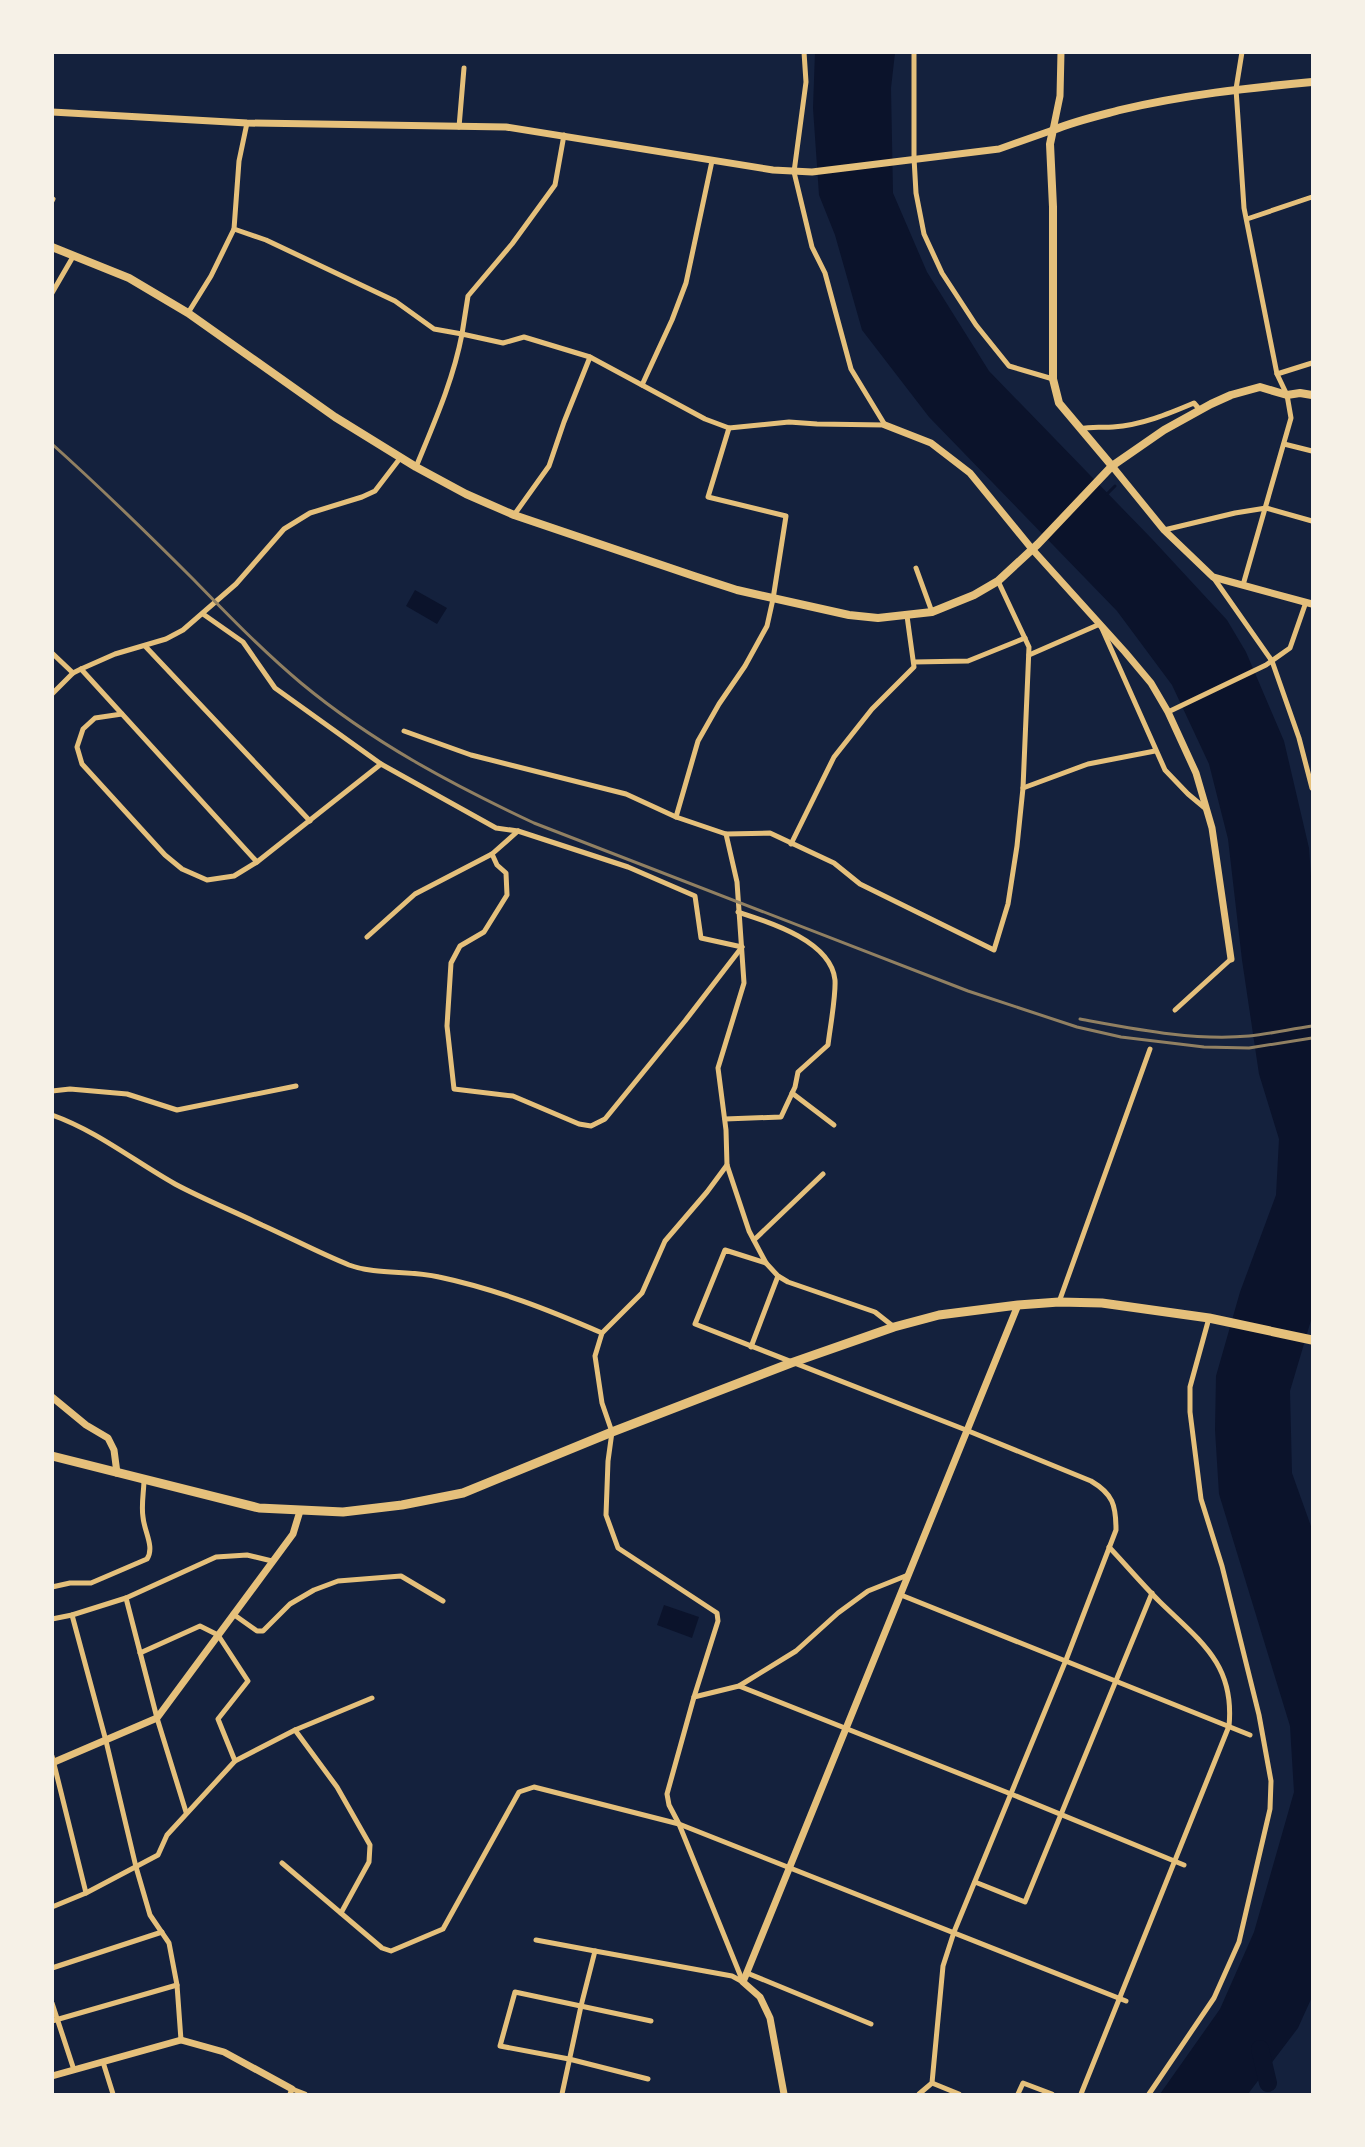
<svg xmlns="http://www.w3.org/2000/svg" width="1365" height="2147" font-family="Merriweather,serif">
  <rect width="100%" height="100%" fill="#14213d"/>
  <g fill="#0b132b">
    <path d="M815,52L895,53L891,88L893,193L927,272L989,371L1152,539L1227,620L1246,652L1284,741L1309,848L1312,891V1317L1290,1391L1292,1473L1312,1529V1997L1298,2028L1248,2094H1160L1220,2009L1254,1932L1294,1792L1290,1726L1219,1494L1215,1430L1216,1376L1240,1292L1276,1195L1279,1139L1259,1074L1242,960L1228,839L1209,764L1172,685L1117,611L929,417L862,330L835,235L819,195L813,108Z"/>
    <path d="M415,590L447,608L437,624L406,606Z"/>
    <path d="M664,1605L699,1617L692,1638L657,1625Z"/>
  </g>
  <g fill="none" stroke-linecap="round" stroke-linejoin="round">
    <path stroke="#0b132b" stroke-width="3" d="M1107,494L1115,486"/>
    <path stroke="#0b132b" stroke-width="18" d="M1260,2049L1268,2083"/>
    <g stroke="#e5c07b" stroke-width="5">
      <path d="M804,52L806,82L794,172L812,247L825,273L851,369L885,425"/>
      <path d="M914,52V158L916,193L924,234L942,273L976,325L1009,366L1053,379"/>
      <path d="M1242,52L1236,89L1244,208L1277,374L1287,395L1291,418L1243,585"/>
      <path d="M247,123L239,161L234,229L266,240L395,301L434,329L462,334L468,296L512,244L555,185L564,135"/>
      <path d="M459,127L464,68"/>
      <path d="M52,201L53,199"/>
      <path d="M1247,219L1312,197"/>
      <path d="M52,293L74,255"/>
      <path d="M188,313L211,276L234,229"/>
      <path d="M1277,374L1312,363"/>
      <path d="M642,385L672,320L686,283L712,161"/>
      <path d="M1080,429C1092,426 1101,428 1113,427C1142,425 1168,414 1194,403L1200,410"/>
      <path d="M1284,444L1312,451"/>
      <path d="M416,467C434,423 453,381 462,334L503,343L524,337L590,357L705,419L729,428L789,422L817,424L885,425"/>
      <path d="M514,515L549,466L564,422L590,357"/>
      <path d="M1164,530L1235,513L1266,508L1312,521"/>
      <path d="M916,568L932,612"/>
      <path d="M1213,577L1272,661L1299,738L1312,788"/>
      <path d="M203,614L243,642L275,688L381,764"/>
      <path d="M145,646L310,821"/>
      <path d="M52,653L73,673"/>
      <path d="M1029,655L1100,624L1165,770L1188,794L1206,809"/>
      <path d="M914,662L968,661L1025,638"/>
      <path d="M81,669L257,862"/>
      <path d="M52,694L73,673L81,669L115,654L166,639L183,630L236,584L284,529L310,513L362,497L375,491L401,457"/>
      <path d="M1168,712L1266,665L1290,648L1306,602"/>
      <path d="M122,714L95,718L83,729L77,747L82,764L165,855L182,869L207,880L234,876L257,862L381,764L496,828L518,831L628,867L695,896L701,938L742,947"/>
      <path d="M404,731L471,755L626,794L676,817L726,834L770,833L834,863L860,884L994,950L1008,904L1017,846L1023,788L1029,647L998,581"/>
      <path d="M1023,788L1088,764L1155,751"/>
      <path d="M676,817L698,741L719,704L745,666L767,626L773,599L786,516L708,497L729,428"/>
      <path d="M726,834L737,882L744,983L718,1068L726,1130L727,1165L749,1231L766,1263L778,1276L788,1282L875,1312L894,1327"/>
      <path d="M791,844L834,757L872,709L914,667L907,616"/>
      <path d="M492,854L497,865L506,873L507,895L484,932L460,946L451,963L447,1026L454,1089L513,1096L579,1124L591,1126L605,1119L685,1021L742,947"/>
      <path d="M367,937L415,894L492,854L518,831"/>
      <path d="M1175,1010L1231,959"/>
      <path d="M52,1091L70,1089L127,1094L177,1110L296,1086"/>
      <path d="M792,1093L834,1125"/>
      <path d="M52,1115C97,1131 134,1161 175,1184C203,1199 233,1211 262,1225C291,1238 319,1253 349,1265C377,1275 410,1270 439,1277C496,1289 549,1310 602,1333"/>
      <path d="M725,1119L781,1117L795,1087L798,1072L828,1045C830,1028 836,996 835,980C831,941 769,922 738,912"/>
      <path d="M727,1165L707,1192L665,1241L642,1293L602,1333L595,1356L602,1403L612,1432L608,1461L606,1515L618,1548L717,1613L718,1621L694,1697L667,1794L669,1805L679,1824L743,1982"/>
      <path d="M754,1240L823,1174"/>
      <path d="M766,1263L725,1250L695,1324L966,1430L1091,1481C1113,1494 1116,1505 1116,1530L1066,1660L954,1932L943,1966L932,2083L919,2094"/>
      <path d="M1059,1302L1150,1049"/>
      <path d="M751,1347L778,1276"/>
      <path d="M52,1587L70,1583H91L147,1559C155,1547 144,1531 143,1517C141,1505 144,1491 144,1479"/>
      <path d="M901,1595L1250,1735"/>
      <path d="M126,1598L157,1718L186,1812"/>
      <path d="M233,1614L257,1631H263L290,1604L314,1590L338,1581L401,1576L443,1601"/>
      <path d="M72,1615L106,1741L136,1867L150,1915L169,1943L177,1985L181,2040"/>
      <path d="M52,1619L72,1615L126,1598L216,1557L247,1555L272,1561"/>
      <path d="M739,1686L1011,1794L1184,1865"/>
      <path d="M694,1697L739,1686L796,1651L838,1613L868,1591L908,1575"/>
      <path d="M295,1730L337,1787L370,1845L369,1862L341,1913"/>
      <path d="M52,1756L86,1893"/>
      <path d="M235,1761L295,1730L372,1698"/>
      <path d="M282,1863L382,1948L391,1951L443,1929L519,1792L534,1787L679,1824L1126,2001"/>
      <path d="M975,1882L1025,1902L1152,1593"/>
      <path d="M52,1907L86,1893L158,1855L167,1835L235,1761L218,1719L248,1681L218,1635L200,1626L140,1653"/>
      <path d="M536,1940L595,1951"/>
      <path d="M52,1968L162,1932"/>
      <path d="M747,1973L871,2024"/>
      <path d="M52,2003L74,2070"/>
      <path d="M52,2021L177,1985"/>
      <path d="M103,2062L113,2094"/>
      <path d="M648,2079L569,2059L500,2046L515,1992L651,2021"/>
      <path d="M932,2083L959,2094"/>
      <path d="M290,2094L292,2089L305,2094"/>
      <path d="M562,2094L581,2006L595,1951L732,1976L743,1982"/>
      <path d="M1018,2094L1023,2083L1052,2094"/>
      <path d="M1081,2094L1229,1726C1235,1664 1200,1641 1160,1602C1142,1584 1126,1565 1109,1547"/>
      <path d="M1149,2094L1214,1998L1239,1942L1270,1809L1271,1781L1259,1715L1222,1566L1201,1499L1190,1412V1387L1209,1318"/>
    </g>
    <g stroke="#e5c07b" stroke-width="7">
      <path d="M52,112L247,123L506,127L773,170L812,172L999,149L1053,130L1060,96L1061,52"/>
      <path d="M885,425L931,443L970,473L1032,549L1125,652L1151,683L1168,712L1196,773L1212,828L1231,959"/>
      <path d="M1112,466L1164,530L1213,577L1312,604"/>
      <path d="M52,1397L86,1425L108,1438L114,1450L117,1473"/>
      <path d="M52,1763L157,1718L293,1534L300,1511"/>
      <path d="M52,2076L181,2040L224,2052L292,2089"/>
      <path d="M784,2094L770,2018L760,1997L743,1982L1018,1305"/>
    </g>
    <g stroke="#e5c07b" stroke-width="8">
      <path d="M52,247L129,278L188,313L335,417L416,467L466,494L514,515L694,576L737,590L849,615L878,618L932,612L974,595L998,581L1038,544L1112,466L1164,430L1211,404L1231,395L1260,387L1287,395L1300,393L1312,395"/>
      <path d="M1112,466L1059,403L1053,379V207L1050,144L1053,130C1075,121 1097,116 1120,110C1183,95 1247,88 1312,82"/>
    </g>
    <path stroke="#e5c07b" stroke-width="9" d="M52,1456L259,1508L343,1512L402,1505L463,1493L612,1432L791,1363L894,1327L939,1315L1018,1305L1059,1302L1102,1303L1209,1318L1312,1340"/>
    <g stroke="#918062" stroke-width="3">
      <path d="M52,444C101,488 147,533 193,579C228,615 263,651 301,683C372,742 451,784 534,823L968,991L1077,1027L1121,1037L1204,1047L1249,1048L1312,1038"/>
      <path d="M1080,1019C1135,1029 1193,1041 1249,1036C1270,1034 1291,1029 1312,1026"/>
    </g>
  </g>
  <rect width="1365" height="2147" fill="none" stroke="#f6f1e7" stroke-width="108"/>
</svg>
